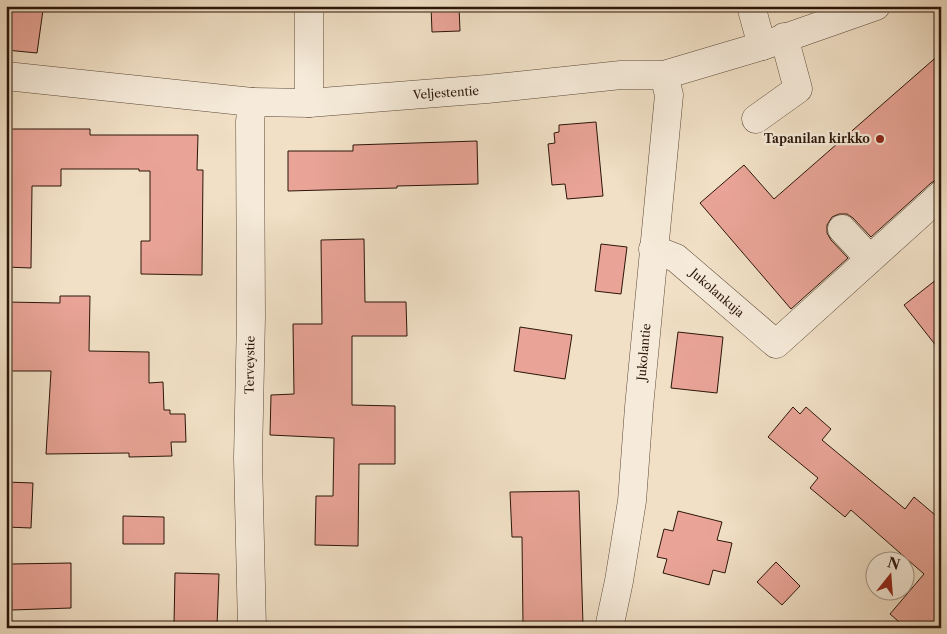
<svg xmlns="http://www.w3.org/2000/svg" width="947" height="634" font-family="'Libre Caslon Text',serif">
  <rect width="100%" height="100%" fill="#f1e0c6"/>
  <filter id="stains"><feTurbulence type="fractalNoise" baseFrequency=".004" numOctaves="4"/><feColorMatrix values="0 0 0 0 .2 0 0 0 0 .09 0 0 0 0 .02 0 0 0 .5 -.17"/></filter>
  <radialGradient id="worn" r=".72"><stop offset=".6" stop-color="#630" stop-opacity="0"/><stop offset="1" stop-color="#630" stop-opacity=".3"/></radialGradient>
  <g fill="#e9a497" stroke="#2b1509">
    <path d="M6,6L43,10L37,53L6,50Z"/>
    <path d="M431,6H459L460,31L432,32Z"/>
    <path d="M941,53V177L931,183L871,237L853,218L847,214H839L832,217L827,225V233L831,240L848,258L791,309L700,203L744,165L774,199Z"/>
    <path d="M596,122L603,196L567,199L565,184L552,185L548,144L555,143L554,133L559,132V125Z"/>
    <path d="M6,129H90V135H198L197,170H203L202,275L141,274V241H150V171H139V169H61V186H32L31,268L6,267Z"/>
    <path d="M477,141L478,184L397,186V188L288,191V151H353V145Z"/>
    <path d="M364,239L365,302H406L407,336H352V405L395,406V464H359L358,546L315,545L316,496H333L334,438L270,435L271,395L294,394L293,324H322L321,240Z"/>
    <path d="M601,244L627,247L621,294L595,291Z"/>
    <path d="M941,276V352L904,305Z"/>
    <path d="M60,296H90L89,351L149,352V383L163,382L164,410H170V414H185L186,442H171L172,456L129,457V453L46,454L51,371H6V302L60,303Z"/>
    <path d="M520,327L572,335L565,379L514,371Z"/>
    <path d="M678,332L723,337L717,393L671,388Z"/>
    <path d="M793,407L800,414L806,407L831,429L822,440L905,509L914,497L941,520V628H906L890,614L924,574L851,510L845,517L810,488L818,478L768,437Z"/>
    <path d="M6,482L33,483L31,528L6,527Z"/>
    <path d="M579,491L583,625L523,626L522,537H512L510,492Z"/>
    <path d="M678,511L722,522L717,540L732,543L725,573L713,570L709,585L663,573L667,559L657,557L664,529L673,531Z"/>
    <path d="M123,516L164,517V544H123Z"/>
    <path d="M776,562L800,586L782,605L757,582Z"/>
    <path d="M71,563V608L12,610L11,564Z"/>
    <path d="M175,573L219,574L217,626L174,625Z"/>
  </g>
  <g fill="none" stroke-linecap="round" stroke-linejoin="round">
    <g stroke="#5c4838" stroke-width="29">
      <g id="minor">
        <path d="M309,6V103"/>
        <path d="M751,6L762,46"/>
        <path d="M6,76L252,102L309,103L487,89L621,75H664L762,46L876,6"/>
        <path d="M252,102L250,122L251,317L248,458L252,628"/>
        <path d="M756,119L798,89L784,37"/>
        <path d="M842,229L870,259"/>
        <path d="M653,249L676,258L776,344L941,195"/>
        <path d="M609,628L619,581L632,501L639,407L669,95L664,75"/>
      </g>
    </g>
    <use href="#minor" stroke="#f6ebda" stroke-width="28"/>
  </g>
  <circle fill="#8f2418" stroke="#f6ebda" stroke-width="2" cx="880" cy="139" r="5"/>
  <g text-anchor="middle" stroke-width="4.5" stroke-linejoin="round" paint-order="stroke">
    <g font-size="12" fill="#2b1509" stroke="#f6ebda">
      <text transform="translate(446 93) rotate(-4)" y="4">Veljestentie</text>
      <text transform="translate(717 293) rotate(41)" y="4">Jukolankuja</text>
      <text transform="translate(644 352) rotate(-85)" y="4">Jukolantie</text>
      <text transform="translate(250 365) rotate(-89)" y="4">Terveystie</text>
    </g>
    <g font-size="12" font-weight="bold" fill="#2b1509" stroke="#f6ebda" text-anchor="end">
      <text x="870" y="143">Tapanilan kirkko</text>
    </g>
  </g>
  <rect width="947" height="634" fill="none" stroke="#f1e0c6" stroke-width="25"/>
  <rect x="8" y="8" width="932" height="619" fill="none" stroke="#2b1509" stroke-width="2.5"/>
  <rect x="12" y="12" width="922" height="609" fill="none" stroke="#2b1509"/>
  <g transform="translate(890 576) rotate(17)"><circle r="24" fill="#f6ebda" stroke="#a59586"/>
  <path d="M0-4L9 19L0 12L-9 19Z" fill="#8f2418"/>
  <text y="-8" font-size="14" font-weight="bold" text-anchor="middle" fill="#2b1509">N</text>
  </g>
  <rect width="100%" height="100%" filter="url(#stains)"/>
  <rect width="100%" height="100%" fill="url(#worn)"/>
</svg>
